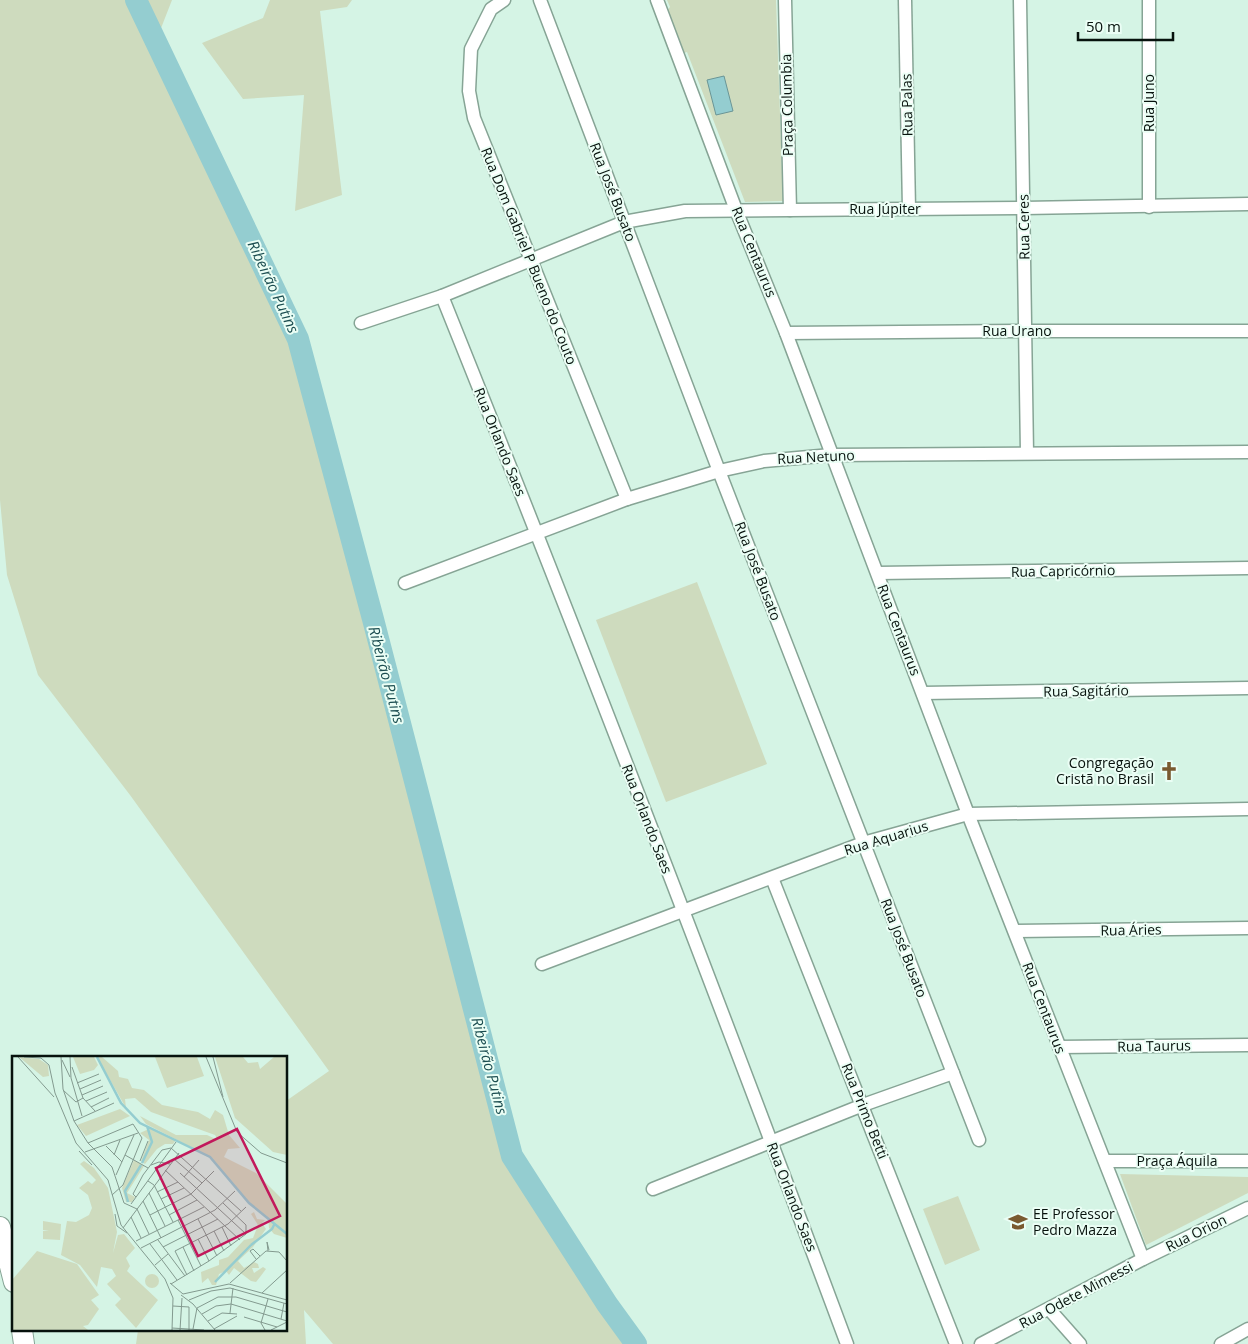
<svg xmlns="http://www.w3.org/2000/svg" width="1248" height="1344" font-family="'Open Sans',sans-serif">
  <rect width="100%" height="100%" fill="#d5f4e5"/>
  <g fill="#cedbbe">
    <path d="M0,0H172L156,41L302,354L512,1156L635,1344H333L304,1310L306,1344H136L138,1330H286V1101L329,1071L130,795L38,675L7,575L0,500Z"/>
    <path d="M270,0H352L347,7L320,11L342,195L295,211L304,95L243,99L202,43L263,18Z"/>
    <path d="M667,0H776L783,201L745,202L687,52L684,53L665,37L660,19L670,7Z"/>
    <path d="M697,582L767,764L666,802L596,620Z"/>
    <path d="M1120,1174L1248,1177V1193L1146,1245Z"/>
    <path d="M958,1196L980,1250L945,1265L923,1209Z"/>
  </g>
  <path fill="#94cdd0" stroke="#6a9596" d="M724,76L733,111L716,115L707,80Z"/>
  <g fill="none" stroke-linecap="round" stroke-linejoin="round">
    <path stroke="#94cdd0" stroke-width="22" d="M136,0L298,339L373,619L512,1156L607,1304L636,1344"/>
    <g stroke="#86a495" stroke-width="15">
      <g id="minor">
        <path d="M504,0L491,9L471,49L469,91L474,118L627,499"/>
        <path d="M540,0L719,471L979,1140"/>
        <path d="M657,0L736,210L786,333L968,814L1143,1259"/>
        <path d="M785,0L790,210"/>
        <path d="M905,0L909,209"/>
        <path d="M1020,0L1027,453"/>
        <path d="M1149,0V207"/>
        <path d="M442,296C582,644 716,993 847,1344"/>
        <path d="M361,323L442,296L624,222L685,211L1024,208L1248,204"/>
        <path d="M786,333L1025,331H1248"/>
        <path d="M878,573L1248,568"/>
        <path d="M405,583L627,499L719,471L764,461L831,455L1248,452"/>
        <path d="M923,693L1248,688"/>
        <path d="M772,878L956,1344"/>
        <path d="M1015,931L1248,928"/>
        <path d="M542,964L863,843L968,814L1248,809"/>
        <path d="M1059,1047L1248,1045"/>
        <path d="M1105,1161H1248"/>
        <path d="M653,1189L863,1105L953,1073"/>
        <path d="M1049,1309L1080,1344"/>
        <path d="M981,1344L1143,1259L1248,1208"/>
        <path d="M1221,1344L1248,1329"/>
      </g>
    </g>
    <g stroke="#86a495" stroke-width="22">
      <g id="primary">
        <path d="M0,1227L14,1282"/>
        <path d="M22,1330L24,1344"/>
      </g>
    </g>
    <use href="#minor" stroke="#fff" stroke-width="12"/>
    <use href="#primary" stroke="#fff" stroke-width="20"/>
  </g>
  <defs>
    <g id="church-bare" transform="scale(1.5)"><path d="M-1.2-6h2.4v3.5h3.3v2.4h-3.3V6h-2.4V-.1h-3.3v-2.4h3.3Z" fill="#7a5a30" stroke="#ebfef5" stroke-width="2.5" paint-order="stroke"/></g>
    <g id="school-bare" transform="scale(1.5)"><path d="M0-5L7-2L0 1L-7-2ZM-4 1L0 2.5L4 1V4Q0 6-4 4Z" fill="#7a5a30" stroke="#ebfef5" stroke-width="2.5" paint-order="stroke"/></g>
  </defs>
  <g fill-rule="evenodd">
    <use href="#church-bare" x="1169" y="771"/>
    <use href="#school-bare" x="1018" y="1222"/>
  </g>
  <g text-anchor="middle" stroke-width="4" stroke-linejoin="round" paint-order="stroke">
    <g font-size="14" fill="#07120d" stroke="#ebfef5">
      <text transform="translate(1149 103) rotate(-90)" y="5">Rua Juno</text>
      <text transform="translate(787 105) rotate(-91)" y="5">Praça Columbia</text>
      <text transform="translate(907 105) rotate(-91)" y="5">Rua Palas</text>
      <text transform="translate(613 192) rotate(69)" y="5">Rua José Busato</text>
      <text x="885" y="214">Rua Júpiter</text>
      <text transform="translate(1024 227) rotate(-91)" y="5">Rua Ceres</text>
      <text transform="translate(754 252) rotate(68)" y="5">Rua Centaurus</text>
      <text transform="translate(529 256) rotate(68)" y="5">Rua Dom Gabriel P Bueno do Couto</text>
      <text x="1017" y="336">Rua Urano</text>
      <text transform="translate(500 442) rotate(68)" y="5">Rua Orlando Saes</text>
      <text transform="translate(816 457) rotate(-3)" y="5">Rua Netuno</text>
      <text transform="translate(758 571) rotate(69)" y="5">Rua José Busato</text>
      <text transform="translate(1063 571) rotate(-1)" y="5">Rua Capricórnio</text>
      <text transform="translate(899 630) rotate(69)" y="5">Rua Centaurus</text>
      <text transform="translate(1086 691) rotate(-1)" y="5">Rua Sagitário</text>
      <text transform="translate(647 819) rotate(69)" y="5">Rua Orlando Saes</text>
      <text transform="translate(886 838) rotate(-17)" y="5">Rua Aquarius</text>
      <text transform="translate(1131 930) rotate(-1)" y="5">Rua Áries</text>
      <text transform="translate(904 948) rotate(69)" y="5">Rua José Busato</text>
      <text transform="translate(1044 1008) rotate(69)" y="5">Rua Centaurus</text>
      <text transform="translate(1154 1046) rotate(-1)" y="5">Rua Taurus</text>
      <text transform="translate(865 1111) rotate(68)" y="5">Rua Primo Betti</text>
      <text x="1177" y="1166">Praça Áquila</text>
      <text transform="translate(792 1197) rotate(69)" y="5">Rua Orlando Saes</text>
      <text transform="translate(1196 1233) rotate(-26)" y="5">Rua Orion</text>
      <text transform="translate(1076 1295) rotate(-28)" y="5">Rua Odete Mimessi</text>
    </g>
    <g font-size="14" fill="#07120d" stroke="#ebfef5" text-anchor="end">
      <text x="1154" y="768">Congregação<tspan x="1154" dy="16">Cristã no Brasil</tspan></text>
      <text x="1033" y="1219" text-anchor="start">EE Professor<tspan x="1033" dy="16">Pedro Mazza</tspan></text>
    </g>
    <g font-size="15" font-style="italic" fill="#1b4d50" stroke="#ebfef5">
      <text transform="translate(273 287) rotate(65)" y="5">Ribeirão Putins</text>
      <text transform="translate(386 675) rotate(75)" y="5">Ribeirão Putins</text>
      <text transform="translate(489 1066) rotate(75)" y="5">Ribeirão Putins</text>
    </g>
  </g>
  <g transform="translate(12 1056)">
    <rect width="275" height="275" fill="#d5f4e5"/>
    <path d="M7,1L27,3L36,9L37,20L31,21ZM61,1H82L86,9L82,14L68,18ZM85,1H90L106,15L107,21L116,23L120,32L132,34L150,49L186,56L198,63L203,54L211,59L217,79L228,92L216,93L212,101L244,117L275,148V182L262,178L257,172L256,162L237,147L198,101L134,68L128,60L164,79H195L206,84L203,79L139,56L123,42L113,43L114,52ZM143,1H185L192,20L155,32ZM203,1H231L236,7L246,6L248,13L262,1H275V99L261,96L223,62ZM108,53L118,60L74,80L65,69ZM139,72L164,84L161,88H153L145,93L133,108L129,105L137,84L128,77ZM122,104L132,110L115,137L123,141L120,146H114L110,132ZM72,105L82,112L96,132L105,176L101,197L106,179L112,178L123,192L114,202L118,210L115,215L146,244L124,272L103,249L109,243L95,228L104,220L100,213L89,211L85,231L68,209L49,199L55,165L64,166L77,159L80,152L76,139L67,132L76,125L80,128L84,124L68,108ZM242,156L245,163L253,164L250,167L254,173L241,191L226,205L232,212L242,206L246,208L247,212H240L242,217L251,211L254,213L248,221L244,226L239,225L222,212L217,219L214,215L207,218L204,229H200L196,222L190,227L189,216L207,209V204L216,201L232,184L241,182L246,169L239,158ZM31,165L49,168L48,184L31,183V175L37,174H31ZM25,195L65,208L87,239L79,244L87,253L76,269L71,270L76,274H0V224ZM133 225a7 7 0 1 1 14 0a7 7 0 1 1-14 0Z" fill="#cedbbe"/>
    <path fill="none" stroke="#94cdd0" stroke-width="2.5" d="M85,1L109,47L128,67L198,101L237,147L275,178M130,107L140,86L135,70M116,146L113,135L129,109M239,189L260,173L263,167M203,226L239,189"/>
    <path fill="none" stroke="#839a8f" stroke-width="1" d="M6,1L42,41M12,1L29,2L37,9L43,37L64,87L96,124L109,169L153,223L161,242L160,274M49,1L51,33L62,65L76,87L100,111L112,147L125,153L137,178M58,1L59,22L70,60M194,1L225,76L249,97L275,107M201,1L211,41M50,4L58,21M60,11L71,42L83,55M65,27L87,18M68,33L89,24M51,34L64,46L71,42M70,39L91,30M74,45L95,36M79,51L97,42M62,65L102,47M76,87L121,68L130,82L111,129L100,139M94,90L110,106M67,95L80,109M73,96L126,77M102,99L108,84M113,99L136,112M162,103L190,127M128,105L136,85M139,109L147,106L158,108M153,114L228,184M168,117L234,178M104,119L122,79M172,121L187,104M136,125L142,129L161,166M145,136L166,126M137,137L153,170M124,141L121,138L131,119L150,94L159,92L229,155M149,143L172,132M131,145L149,182M119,148L164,86M103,158L105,170L115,177M138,159L179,138L202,115M157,159L185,144M119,161L129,182M186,163L205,200M166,164L189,210M210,171L219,190M111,172L167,97M202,175L212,195M186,183L197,205M146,184L173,220M124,185L192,151M138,188L165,224M151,191L206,163M171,191L182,215M129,192L203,154L223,135M256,195L255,186L257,194M244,203L238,195L241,193L248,200M143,209L156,198M175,219L163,195L216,168L234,151M158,227L171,238L217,228L275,244M218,227L254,195L267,196L275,205M159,228L197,205L234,178V169L211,147M250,237L275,214M169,239L181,248L203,274M177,244L199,235L218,232L275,248M161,250L177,251V274M218,257L221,232M190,258L204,250L219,248L275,265M232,261L265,271M269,263L272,247M196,265L210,257L225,258M160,272L192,274M181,273L185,252L206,241H224L275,256M202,273L225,260M168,274L170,242M253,274L249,267L256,243M259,274L275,266"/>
    <path fill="#c2185b" fill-opacity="0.15" stroke="#c2185b" stroke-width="2.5" d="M225,73L268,160L186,200L144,112Z"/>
    <rect width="275" height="275" fill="none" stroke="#07120d" stroke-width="2.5"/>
  </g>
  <path d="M1078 32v8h95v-8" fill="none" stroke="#07120d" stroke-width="2.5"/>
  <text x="1086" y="32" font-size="15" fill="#07120d" stroke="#ebfef5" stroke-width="4" paint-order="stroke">50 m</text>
</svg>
